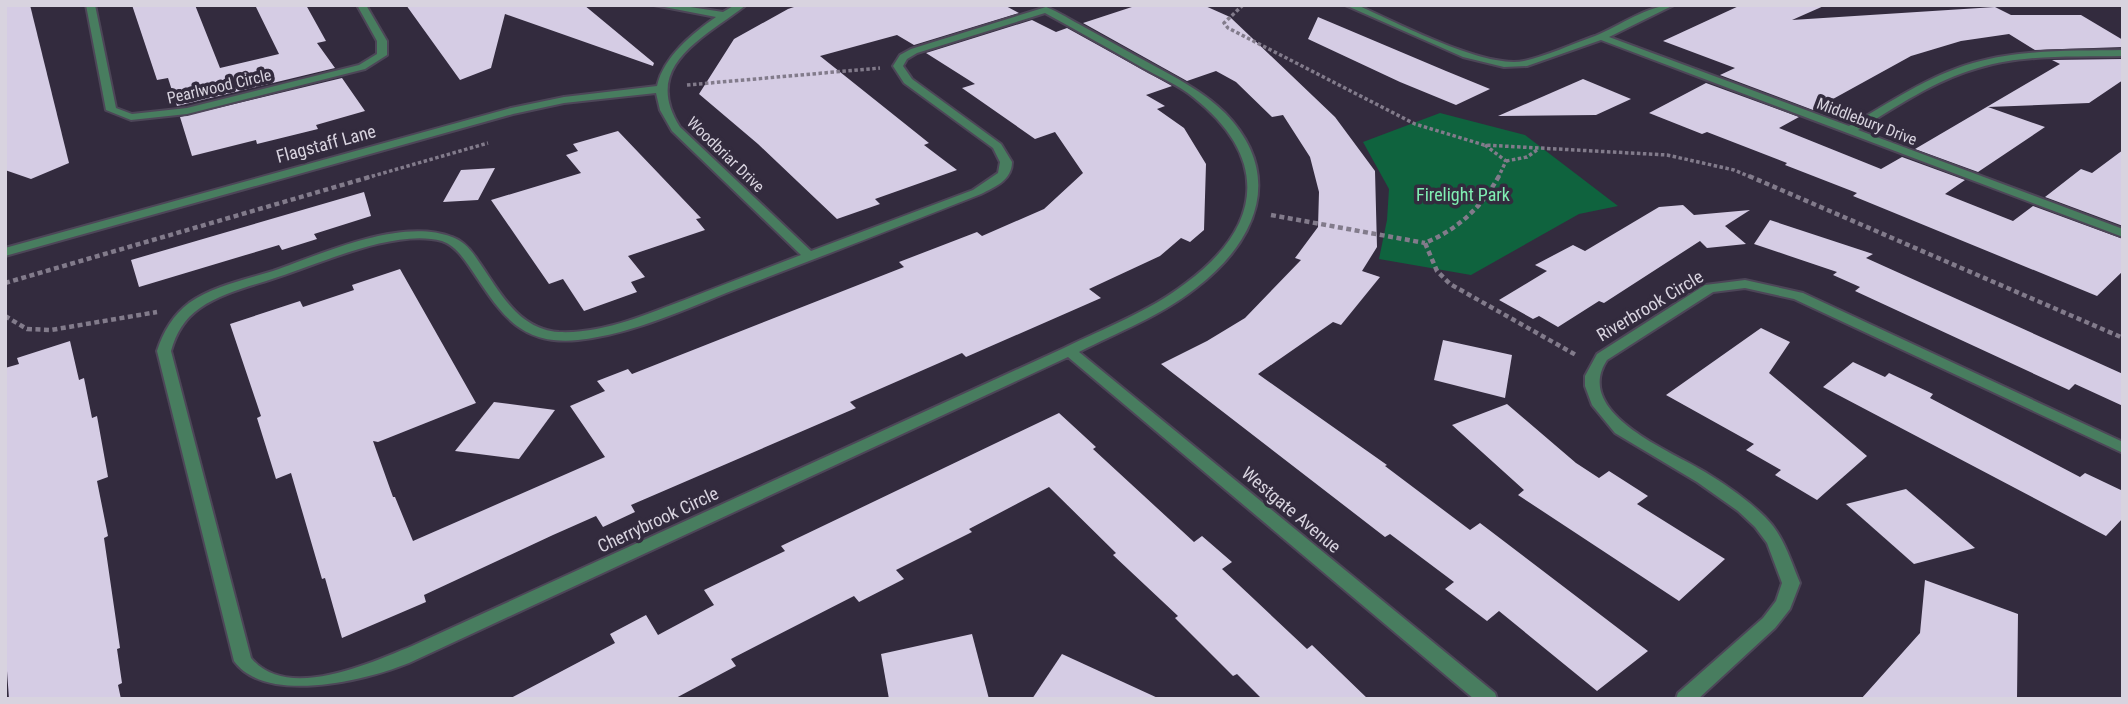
<svg xmlns="http://www.w3.org/2000/svg" width="2128" height="704" font-family="'Roboto Condensed',sans-serif">
  <rect width="100%" height="100%" fill="#332b3e"/>
  <path fill="#0f633e" d="M1440,113L1525,135L1618,206L1579,214L1471,275L1379,259L1387,220L1389,189L1363,142Z"/>
  <g fill="#d5cce4">
    <path d="M5,5H30L69,163L31,179L5,170Z"/>
    <path d="M132,5H195L220,68L279,54L255,5H306L326,41L317,43L335,68L177,106L168,78L157,80Z"/>
    <path d="M406,5H584L654,63L653,66L505,14L491,68L460,80Z"/>
    <path d="M800,5H1004L1019,13L914,45L897,35L820,56L929,143L924,145L957,170L875,199L880,204L837,219L758,144L699,94L734,39L788,9Z"/>
    <path d="M1138,5H1203L1230,17L1335,117L1375,171L1377,247L1362,271L1380,277L1341,325L1333,322L1258,374L1387,465L1385,466L1470,530L1480,523L1648,651L1597,691L1499,611L1487,621L1445,589L1454,582L1390,534L1385,537L1161,364L1207,341L1245,318L1301,260L1295,258L1318,227L1319,192L1310,157L1283,115L1272,117L1236,82L1216,71L1187,81L1083,23Z"/>
    <path d="M1741,5H1826L1792,20L1995,7L2011,15H2081L2123,40V47L2035,50L2009,34L1961,41L1911,56L1813,110L1720,75L1735,68L1663,41Z"/>
    <path d="M1318,17L1446,71L1490,89L1456,105L1400,82L1308,39Z"/>
    <path d="M1032,20L1056,32L1067,28L1172,86L1146,95L1165,106L1157,109L1184,128L1206,164L1204,230L1190,242L1181,238L1160,256L1089,289L1101,298L966,357L962,353L850,402L856,408L631,505L635,512L603,527L596,516L553,535L424,595L426,602L342,638L325,578L322,579L291,473L276,479L257,418L261,416L230,324L300,301L303,307L354,290L352,285L400,269L476,403L378,442L373,441L393,497H395L413,541L605,457L570,406L605,391L597,381L628,369L632,374L904,267L899,262L977,232L982,236L1044,209L1083,173L1055,132L1035,139L962,88L975,84L926,53Z"/>
    <path d="M2123,59V80L2089,103L1988,107L2045,127L1978,172L1915,149L2060,64L2052,60Z"/>
    <path d="M342,78L365,111L316,125L318,129L257,144L256,140L192,156L180,117Z"/>
    <path d="M1583,79L1631,99L1596,115L1498,116Z"/>
    <path d="M1706,83L1799,117L1779,128L1881,169L1902,157L1965,180L1945,194L2013,221L2033,206L2123,239V271L2097,296L1853,196L1857,193L1785,165L1787,163L1707,132L1702,134L1649,113Z"/>
    <path d="M618,131L701,218L696,219L705,230L628,256L645,277L631,282L637,292L584,311L563,279L549,284L491,200L581,173L566,155L578,151L573,144Z"/>
    <path d="M2123,150V226L2045,197L2081,169L2092,173Z"/>
    <path d="M495,168L478,200L443,202L461,170Z"/>
    <path d="M364,192L371,216L314,234L317,239L282,250L279,245L139,287L131,260Z"/>
    <path d="M1683,205L1694,215L1750,210L1725,226L1746,244L1707,248L1700,241L1604,303L1599,301L1558,327L1539,316L1533,319L1499,300L1547,271L1535,265L1573,245L1585,251L1659,207Z"/>
    <path d="M1770,220L1873,254L1866,258L2123,374V406L2075,384L2069,390L1855,291L1860,287L1833,275L1837,272L1754,244Z"/>
    <path d="M1761,328L1790,342L1769,373L1867,456L1817,500L1775,475L1781,470L1746,450L1754,444L1666,395Z"/>
    <path d="M1443,340L1512,355L1505,398L1434,380Z"/>
    <path d="M70,341L79,380L84,378L92,418L97,416L108,477L97,481L108,536L104,538L120,648L117,649L122,683L118,685L121,699H9L5,643V368L19,364L17,358Z"/>
    <path d="M1853,362L1885,377L1889,373L1933,394L1930,398L2080,477L2085,473L2123,491V518L2106,536L1823,387Z"/>
    <path d="M494,402L555,410L519,459L455,451Z"/>
    <path d="M1507,404L1576,463L1599,478L1609,471L1648,496L1637,504L1725,559L1679,601L1518,495L1524,490L1452,425Z"/>
    <path d="M1059,413L1096,447L1093,449L1194,542L1202,536L1232,562L1222,569L1307,649L1312,645L1368,699H1262L1237,674L1233,676L1175,618L1178,616L1113,555L1116,553L1049,487L969,529L972,532L896,570L904,579L859,602L854,596L731,659L736,666L674,699H509L615,643L610,634L646,615L658,635L714,605L704,590L785,551L781,546Z"/>
    <path d="M1906,489L1975,548L1914,564L1846,504Z"/>
    <path d="M1925,580L2018,614L2017,699H1861L1920,633Z"/>
    <path d="M972,634L989,699H889L881,654Z"/>
    <path d="M1062,654L1160,699H1032Z"/>
  </g>
  <g fill="none" stroke-linecap="round" stroke-linejoin="round">
    <g stroke="#4d4658" stroke-width="4">
      <g id="street">
        <path d="M86,5H95L116,108L132,114L187,108L359,65L377,54V41L357,5H366L387,41V55L365,69L187,114L131,120L106,110Z"/>
        <path d="M654,5H677L723,12L735,5H746C706,37 640,65 680,127L811,251L973,190L998,173L1000,162L993,148L904,83L893,66L900,55L911,49L1046,7C1059,12 1071,20 1084,27C1106,39 1127,51 1149,63C1176,78 1203,91 1225,113C1285,175 1257,241 1196,288C1161,316 1118,332 1079,352L1495,693L1497,699H1474L1068,357L409,663C362,682 265,704 234,661L157,351C163,332 173,315 189,303C213,286 244,280 273,271C322,254 401,217 452,237C464,241 472,251 479,262C500,292 518,329 559,332C603,334 647,314 687,299C725,284 763,270 801,255L672,131L660,110L656,93L564,103L513,114L5,256V248L511,108L564,97L657,86C664,56 692,34 716,17ZM1045,13C1078,31 1110,49 1143,68C1159,77 1179,85 1193,97C1270,158 1263,226 1186,283C1150,311 1105,328 1064,348L412,646C370,663 287,702 251,658L171,351C176,333 184,319 200,308C223,292 252,286 278,277C322,263 396,228 442,241C454,245 462,256 469,266C499,310 517,346 578,340C634,334 687,308 739,288C820,257 900,226 981,194C995,187 1012,180 1012,162L1001,144L912,79L903,66L907,59L917,53Z"/>
        <path d="M1345,5H1357C1396,22 1484,69 1524,61C1547,56 1572,44 1595,36C1620,26 1647,5 1674,5L1609,37L1849,126C1889,103 1928,76 1973,63C2021,49 2073,51 2123,50V56C2075,57 2024,54 1978,68C1935,80 1896,107 1858,130L2123,229V237L1601,40L1527,66L1504,67L1463,57Z"/>
        <path d="M1745,280L1803,293L2123,442V453L1794,299L1745,288L1713,292L1607,360C1572,413 1671,451 1705,472C1726,485 1747,499 1765,517C1784,536 1790,559 1800,583L1790,609L1775,628L1698,699H1676L1678,693L1763,618L1776,601L1782,583L1767,543L1755,527L1738,511L1697,482L1615,433L1592,405L1585,386V376L1597,354L1705,285Z"/>
      </g>
    </g>
    <g stroke="#827b8b" stroke-width="3.5" stroke-dasharray="3.5 2.5" stroke-linecap="butt">
      <path d="M1243,5L1224,23L1228,28L1415,124L1484,145L1667,155L1734,170L1753,178"/>
      <path d="M687,85L880,68"/>
      <path d="M1485,145L1506,161L1498,178"/>
      <path d="M1506,161L1527,157L1537,150"/>
      <path d="M366,178L488,143"/>
    </g>
    <g stroke="#827b8b" stroke-width="4.5" stroke-dasharray="5 3.5" stroke-linecap="butt">
      <path d="M1499,176C1481,208 1458,229 1425,243L1437,271L1450,284L1576,355"/>
      <path d="M1749,176L2123,338"/>
      <path d="M1271,215L1425,243"/>
      <path d="M5,283L373,176"/>
      <path d="M5,316L27,329L51,330L157,312"/>
    </g>
    <use href="#street" fill="#487d5f" fill-rule="evenodd"/>
  </g>
  <g text-anchor="middle" stroke-width="7" stroke-linejoin="round" paint-order="stroke">
    <g font-size="16" fill="#d8d3df" stroke="#332b3e">
      <text transform="translate(219 86) rotate(-13)" y="6">Pearlwood Circle</text>
      <text transform="translate(1867 121) rotate(21)" y="6">Middlebury Drive</text>
      <text transform="translate(726 154) rotate(44)" y="6">Woodbriar Drive</text>
    </g>
    <g font-size="18" fill="#d8d3df" stroke="#332b3e">
      <text transform="translate(326 144) rotate(-15)" y="6">Flagstaff Lane</text>
      <text transform="translate(1650 306) rotate(-31)" y="6">Riverbrook Circle</text>
      <text transform="translate(1291 510) rotate(40)" y="6">Westgate Avenue</text>
      <text transform="translate(658 520) rotate(-25)" y="6">Cherrybrook Circle</text>
    </g>
    <g font-size="18" fill="#80efb3" stroke="#332b3e">
      <text x="1463" y="201">Firelight Park</text>
    </g>
  </g>
  <rect width="2128" height="704" fill="none" stroke="#d8d3df" stroke-width="14"/>
</svg>
